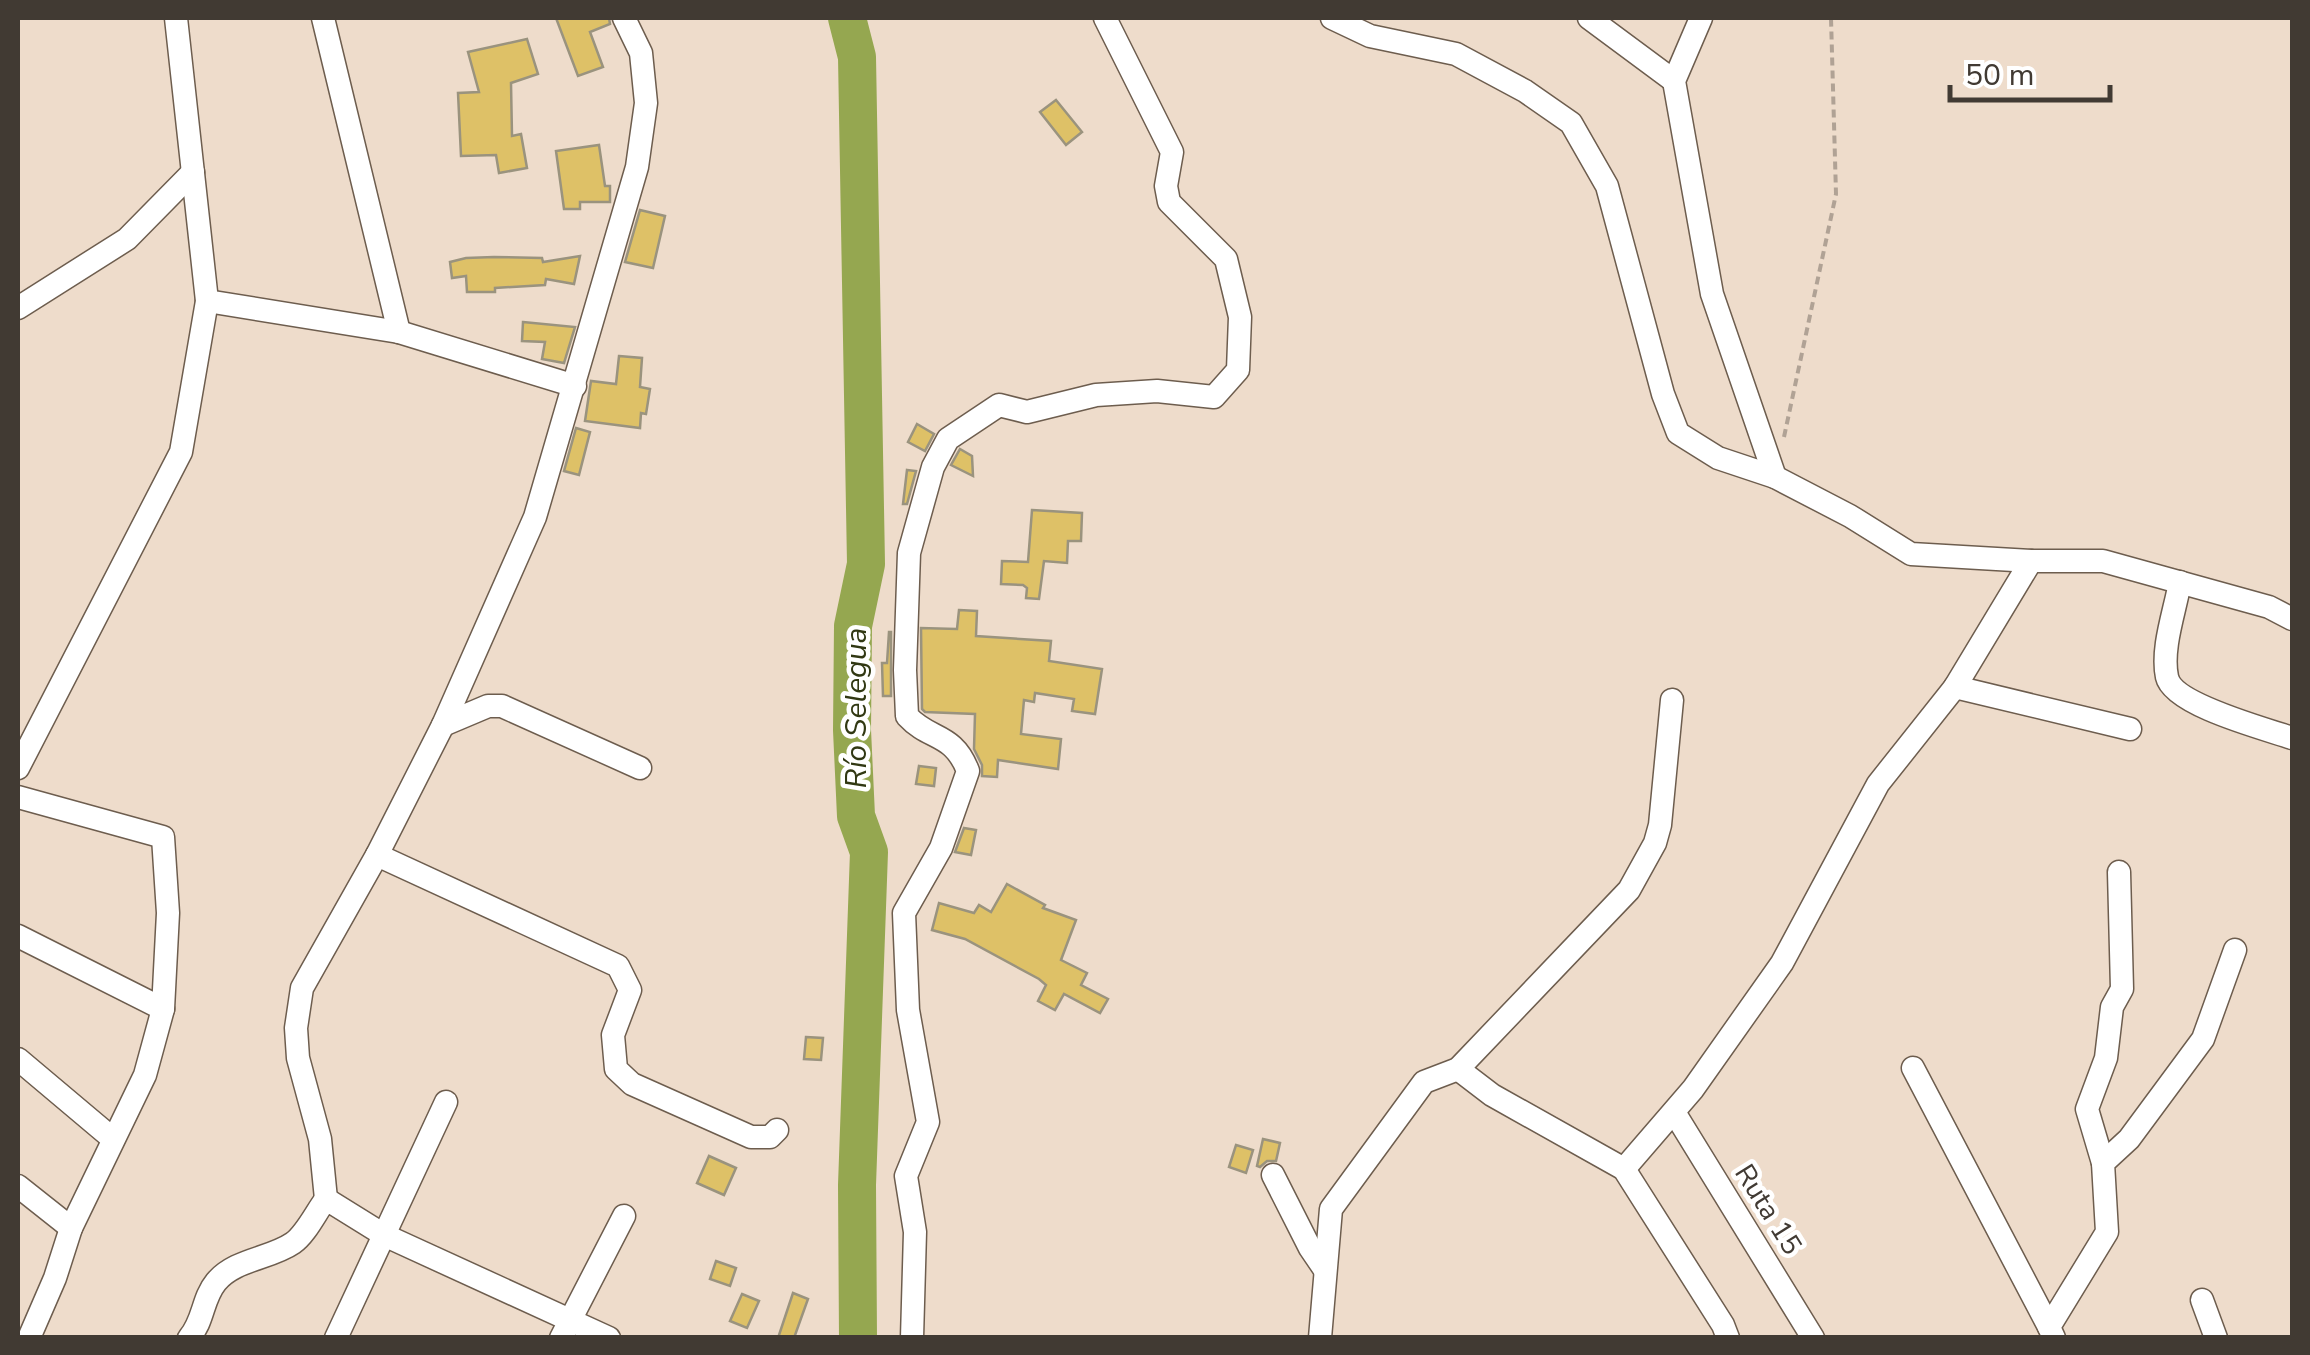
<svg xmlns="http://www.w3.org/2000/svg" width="2310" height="1355" font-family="'Nunito Sans',sans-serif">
  <rect width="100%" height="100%" fill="#eedccb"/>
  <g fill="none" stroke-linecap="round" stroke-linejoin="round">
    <path stroke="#95a750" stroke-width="38" d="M847,18L857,57L866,564L853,626L852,730L856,816L869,852L857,1185L858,1338"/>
  </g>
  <g fill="#dec167" stroke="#9a937e" stroke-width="2.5">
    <path d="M556,18H609L610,24L590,32L603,67L578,76Z"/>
    <path d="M527,39L538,74L511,83L512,136L521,134L527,168L499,173L496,155L461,156L458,93L479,92L468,52Z"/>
    <path d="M1056,100L1082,132L1066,145L1040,112Z"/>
    <path d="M599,145L605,186H610V202H580V209H564L556,151Z"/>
    <path d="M640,210L665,216L653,268L625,262Z"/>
    <path d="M580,256L574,284L546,279L545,285L495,288V292H467L466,276L452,278L450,262L466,258L494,257L542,258L543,262Z"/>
    <path d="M523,322L575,327L564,363L542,359L545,342L522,341Z"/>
    <path d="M619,356L642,358L640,387L650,389L646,414L641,413L640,428L585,421L591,381L616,384Z"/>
    <path d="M917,424L934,434L925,451L908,442Z"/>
    <path d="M576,428L590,432L579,475L564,471Z"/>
    <path d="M960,449L972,456L973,476L951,465Z"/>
    <path d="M907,470L916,471L907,504H903Z"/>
    <path d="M1032,510L1082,513L1081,541H1068L1067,563L1044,561L1039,599L1026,598L1027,588L1023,585L1001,584L1002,561L1028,562Z"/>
    <path d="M959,610L977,611L976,636L1051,641L1049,661L1102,669L1095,714L1072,711L1074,699L1035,693L1034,702L1024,700L1021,734L1061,739L1058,769L998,760L997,777L982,776V765L974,749L975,714L925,712L922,709L921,628L957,629Z"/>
    <path d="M889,632H891V696H883L882,663H887Z"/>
    <path d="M919,766L936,768L934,786L916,784Z"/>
    <path d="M964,828L976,830L971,855L955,852Z"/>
    <path d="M1007,884L1045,905L1043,908L1076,920L1061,960L1087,973L1081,985L1108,999L1100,1013L1064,994L1055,1010L1038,1001L1046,985L1039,979L965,939L932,930L939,903L974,913L979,905L991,912Z"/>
    <path d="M806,1037L823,1038L821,1060L804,1059Z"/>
    <path d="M1263,1139L1280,1143L1276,1161H1267L1260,1167L1257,1166Z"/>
    <path d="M1236,1145L1253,1150L1246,1173L1229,1167Z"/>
    <path d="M709,1156L736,1168L724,1195L697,1183Z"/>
    <path d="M716,1261L736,1268L730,1286L710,1279Z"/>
    <path d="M793,1293L808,1299L794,1338H778Z"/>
    <path d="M742,1294L759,1301L747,1328L730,1321Z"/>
  </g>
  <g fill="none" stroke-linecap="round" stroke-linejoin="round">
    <g stroke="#6d5d4e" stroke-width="25">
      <g id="minor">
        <path d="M323,18L399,332"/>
        <path d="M1332,18L1370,36L1456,54L1525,91L1571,123L1607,186L1663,394L1678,433L1718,458L1775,477L1850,516L1911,554L2031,561"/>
        <path d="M1589,18L1674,81"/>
        <path d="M1701,18L1674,81L1712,294L1775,477"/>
        <path d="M207,301L399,332L575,386"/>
        <path d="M18,308L127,239L193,172"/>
        <path d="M2180,582C2175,611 2161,648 2167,677C2173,705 2266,729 2292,738"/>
        <path d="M1955,687L2130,729"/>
        <path d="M443,725L488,706H502L640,768"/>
        <path d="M18,768L181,452L207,301L176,18"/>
        <path d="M18,797L163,837L168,913L163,1009L145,1075L71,1228L55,1278L29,1338"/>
        <path d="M377,855L618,966L630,990L613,1035L616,1069L632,1084L751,1137H770L777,1130"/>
        <path d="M18,936L163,1009"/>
        <path d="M18,1059L113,1139"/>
        <path d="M1913,1068L2049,1327"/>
        <path d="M1458,1069L1492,1095L1624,1169L1723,1325L1728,1338"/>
        <path d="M1674,1112L1813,1338"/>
        <path d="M2103,1163L2087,1109L2106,1058L2112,1007L2122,989L2119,872"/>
        <path d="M1624,1169L1693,1089L1782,963L1878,784L1955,687L2031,561H2103L2269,607L2292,619"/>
        <path d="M1273,1175L1310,1248L1325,1270"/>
        <path d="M18,1186L71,1228"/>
        <path d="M326,1199L320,1139L298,1058L296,1028L302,988L377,855L443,725L535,517L637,167L646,103L641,53L624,18"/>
        <path d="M2202,1300L2216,1338"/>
        <path d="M189,1338C204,1321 202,1299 216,1282C235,1259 270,1259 293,1243C306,1234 316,1212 326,1199L384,1235L609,1338"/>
        <path d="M336,1338L446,1102"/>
        <path d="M561,1338L624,1216"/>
        <path d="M912,1338L915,1232L906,1176L928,1122L908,1010L904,913L941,848L968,771C953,732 930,741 907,716L905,670L909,553L933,467L948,439L999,405L1027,412L1096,395L1157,391L1214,397L1238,370L1240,317L1226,259L1169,202L1166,186L1172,152L1105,18"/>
        <path d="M1320,1338L1331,1209L1424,1082L1458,1069L1629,890L1655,843L1660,825L1672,700"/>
        <path d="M2054,1338L2049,1327L2107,1232L2103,1163L2129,1139L2203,1039L2235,950"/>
      </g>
    </g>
    <path stroke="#b0a295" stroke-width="4" stroke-dasharray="8 5" stroke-linecap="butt" d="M1784,437L1836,194L1831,18"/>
    <use href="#minor" stroke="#fff" stroke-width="22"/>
  </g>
  <g text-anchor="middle" stroke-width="9" stroke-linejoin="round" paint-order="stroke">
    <g font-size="28" fill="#413a33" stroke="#fff">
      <text transform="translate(1769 1209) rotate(58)" y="10">Ruta 15</text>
    </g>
    <g font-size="30" font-style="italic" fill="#313813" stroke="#fff">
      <text transform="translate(856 708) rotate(-90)" y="10">Río Selegua</text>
    </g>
  </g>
  <rect width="2310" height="1355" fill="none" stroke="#413a33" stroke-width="40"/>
  <path d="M1950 85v15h160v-15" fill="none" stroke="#413a33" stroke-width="5"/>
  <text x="1965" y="85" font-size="30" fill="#413a33" stroke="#ffffff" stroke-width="8" paint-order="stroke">50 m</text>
</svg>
